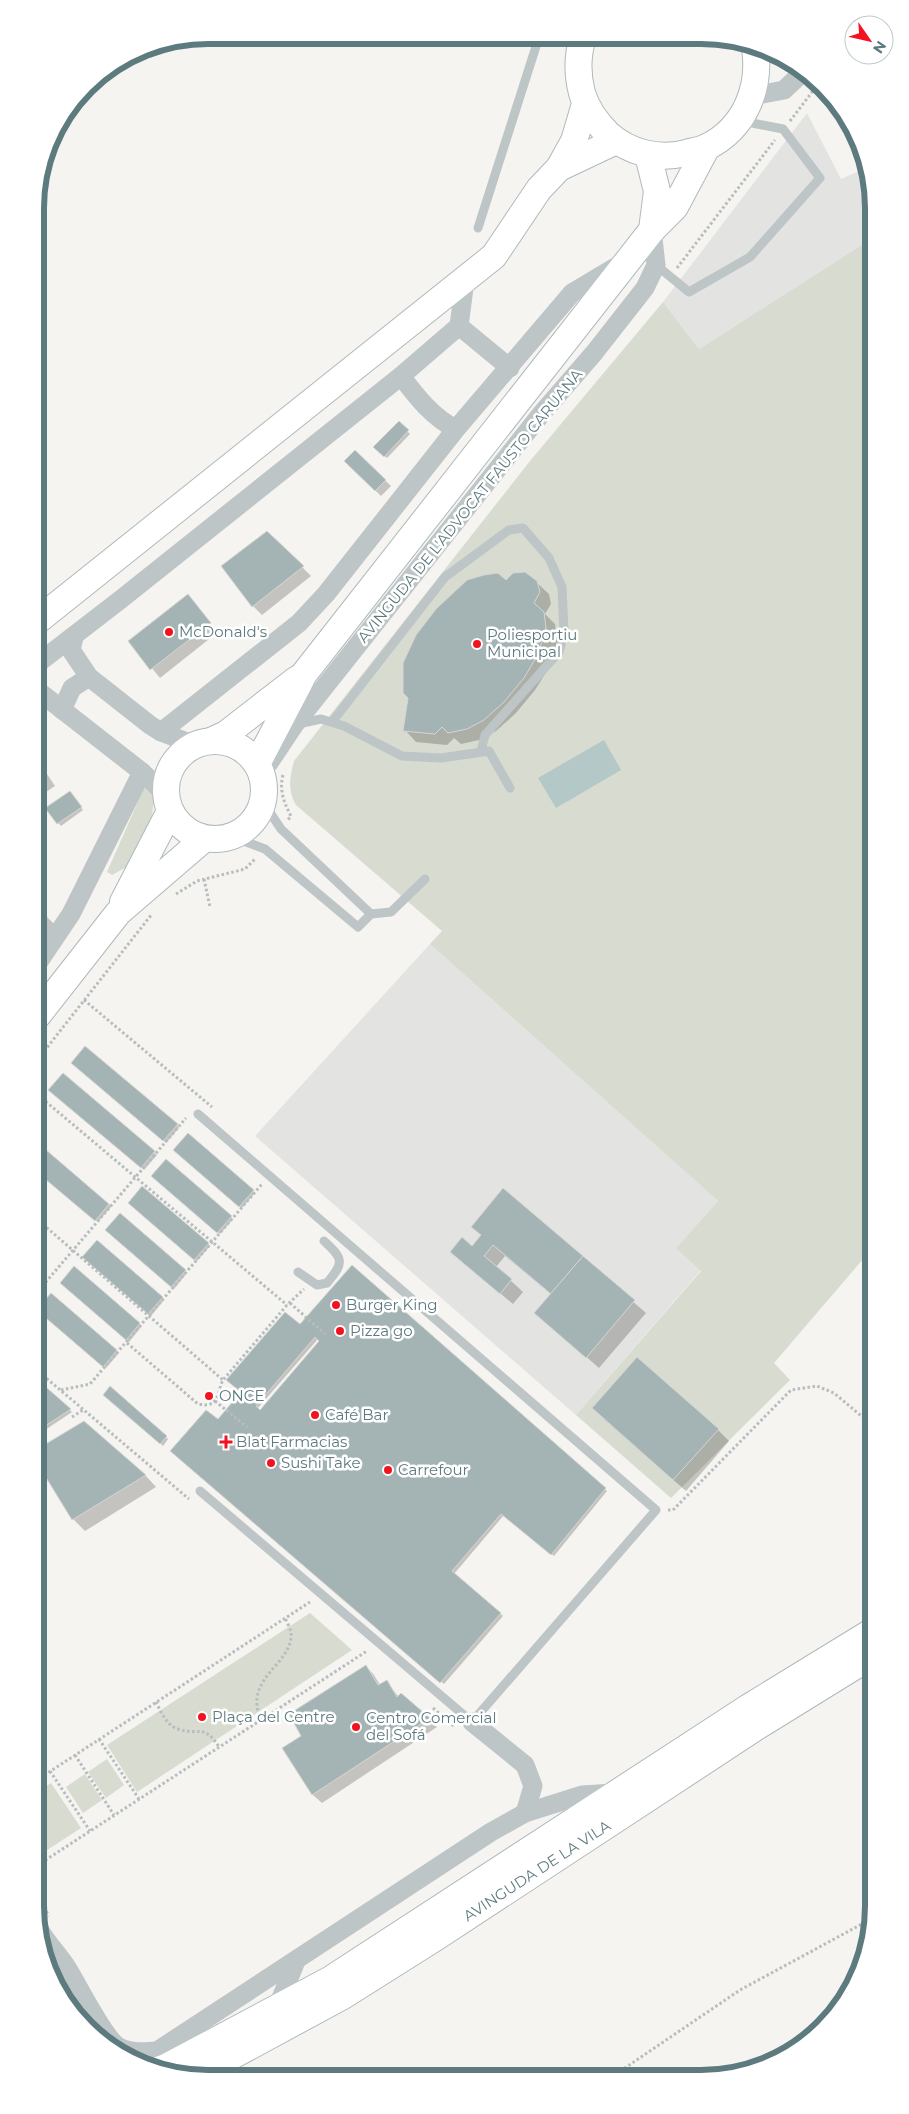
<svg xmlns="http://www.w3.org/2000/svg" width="909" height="2114" font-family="Montserrat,sans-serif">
  <rect width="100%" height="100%" fill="#f5f4f1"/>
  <g fill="#e3e4e2">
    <path d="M807,113L841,179L868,167V241L699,349L663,302Z"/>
    <path d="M430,944L718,1201L676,1248L701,1270L576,1415L255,1136Z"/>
  </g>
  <g fill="#d7dbd0">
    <path d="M868,241L872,1252L870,1251L774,1363L790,1380L671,1498L576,1415L701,1271L676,1248L718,1201L430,944L442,931L296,805C287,790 290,776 294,761L530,461L663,302L699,349Z"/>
    <path d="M144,788L150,791L154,797L152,816L132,864L112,875L107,872Z"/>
    <path d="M310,1613L352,1650L137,1792L107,1745Z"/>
    <path d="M107,1759L124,1785L106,1798L88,1772Z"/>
    <path d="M85,1774L102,1800L83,1813L66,1787Z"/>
    <path d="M51,1783L81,1828L41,1854L40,1790Z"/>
  </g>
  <path fill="#b3c8c7" d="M604,740L621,770L556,808L538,778Z"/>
  <g fill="#0003" fill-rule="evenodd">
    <path d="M399,423L410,434L387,458L375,447Z"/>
    <path d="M355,452L391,486L381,496L345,461Z"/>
    <path d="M267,532L311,576L262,615L253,606Z"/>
    <path d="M506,582H536L549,594L551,604L545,614L555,624L557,641L550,666L535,690L516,713L496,731L479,740L461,744L454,738L447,745L416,742L405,730Z"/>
    <path d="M188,596L218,632L160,678L130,641Z"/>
    <path d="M37,759L55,786L37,798Z"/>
    <path d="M72,795L83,810L61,826L47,809Z"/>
    <path d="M38,908L58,928L38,953Z"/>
    <path d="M75,1065L177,1125L179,1128L166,1143Z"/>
    <path d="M63,1075L157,1155L144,1170L52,1092Z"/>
    <path d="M188,1135L255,1193L242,1208L175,1150Z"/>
    <path d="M166,1161L233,1219L220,1234L155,1179Z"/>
    <path d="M38,1171L109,1204L111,1207L98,1222Z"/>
    <path d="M143,1188L210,1246L197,1261L130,1203Z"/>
    <path d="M503,1189L646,1313L599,1368L536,1313L552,1295L505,1256L496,1267L523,1292L513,1304L451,1252L473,1248L482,1236L472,1227Z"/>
    <path d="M120,1215L187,1273L174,1289L107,1230Z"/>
    <path d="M97,1242L164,1300L151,1316L86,1260Z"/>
    <path d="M352,1267L607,1491L554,1556L504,1515L454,1574L503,1616L444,1684L174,1453L218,1421L237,1402L300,1325ZM318,1339L321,1341L261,1411L258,1408Z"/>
    <path d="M74,1268L142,1326L129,1342L61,1283Z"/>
    <path d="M52,1294L119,1353L106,1368L39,1310Z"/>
    <path d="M39,1383L72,1412L39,1434Z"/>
    <path d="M110,1388L168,1439L163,1446L104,1394Z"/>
    <path d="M208,1394L214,1399L212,1401L207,1396Z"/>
    <path d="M605,1420L718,1430L729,1441L686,1491Z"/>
    <path d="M39,1463L145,1475L156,1487L85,1531L73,1519Z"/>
    <path d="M366,1666L374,1675L380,1685L386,1682L399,1697L437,1727L322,1803L313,1795L284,1748L303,1736Z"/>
  </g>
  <g fill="#a4b3b4" stroke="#d6d6d4" fill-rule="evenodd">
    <path d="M399,421L409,430L384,457L373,447Z"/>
    <path d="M355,450L386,480L375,491L344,461Z"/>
    <path d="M267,531L304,566L252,607L221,566Z"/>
    <path d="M525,572L537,581L540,592L534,603L544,612L546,628L538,654L524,678L504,702L484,720L467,729L448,733L442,727L435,734L403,731L408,698L403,693V663L416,635L436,609L467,580L484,575L498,573L506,580L513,573Z"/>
    <path d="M188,594L211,623L150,670L128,641Z"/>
    <path d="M37,761L47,777L37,784Z"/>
    <path d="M70,791L82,807L57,824L45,808Z"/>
    <path d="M38,906L47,916L38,927Z"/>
    <path d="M85,1046L178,1124L163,1141L71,1063Z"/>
    <path d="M63,1073L155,1151L141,1168L48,1090Z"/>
    <path d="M188,1133L254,1190L239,1207L173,1150Z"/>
    <path d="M38,1143L109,1204L95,1221L38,1173Z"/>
    <path d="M166,1159L232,1216L217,1233L151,1176Z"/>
    <path d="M142,1186L209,1243L194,1260L128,1203Z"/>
    <path d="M503,1188L583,1256L551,1294L493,1245L484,1256L512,1279L500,1294L450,1252L462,1237L472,1246L481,1235L471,1227Z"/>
    <path d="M120,1213L186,1270L171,1287L105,1230Z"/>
    <path d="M97,1240L163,1297L148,1314L82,1257Z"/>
    <path d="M583,1256L635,1300L586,1358L534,1313Z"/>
    <path d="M352,1265L606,1488L551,1555L501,1514L452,1571L501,1613L440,1683L170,1451L206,1410L218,1419L235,1399L237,1401L243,1394L226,1380L285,1312L300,1324ZM315,1337L319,1341L260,1410L256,1406Z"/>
    <path d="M74,1266L140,1323L126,1340L60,1283Z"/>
    <path d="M51,1293L117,1350L103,1367L39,1312V1307Z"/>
    <path d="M637,1357L719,1429L673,1480L592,1408Z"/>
    <path d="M39,1381L71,1409L39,1430Z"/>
    <path d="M110,1386L167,1436L160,1444L103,1395Z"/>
    <path d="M84,1421L146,1475L72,1520L39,1466V1448Z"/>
    <path d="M366,1665L378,1685L387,1680L397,1697L401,1693L430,1718L312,1795L282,1748L301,1736L289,1714Z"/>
  </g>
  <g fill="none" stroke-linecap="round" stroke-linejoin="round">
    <g stroke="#afb9bb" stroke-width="28">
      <g id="secondary">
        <path d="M583,37C577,56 577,74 582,93C587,110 596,122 608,134C630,153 658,160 686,153C693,151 701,150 707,147C745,128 761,88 755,48"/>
        <path d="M648,155L657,191L652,230"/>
        <path d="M559,168L616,141"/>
        <path d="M37,621L494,256L539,189L559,168L574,141L585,104"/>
        <path d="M213,740L226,734L297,679"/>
        <circle cx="215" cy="790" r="49"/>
        <path d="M257,764L304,674L652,230L675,207L707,147"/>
        <path d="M123,902L170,811"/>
        <path d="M38,1015L118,913L204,839"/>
        <path d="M158,2070L166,2067L331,1979L749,1707L873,1631"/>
        <path d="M195,2076L343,1996L435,1938L758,1726L873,1655"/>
      </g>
    </g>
    <g stroke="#b7bdbe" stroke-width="3" stroke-dasharray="2.5 2.5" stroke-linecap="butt">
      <path d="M790,121L819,83"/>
      <path d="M677,268L775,140"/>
      <path d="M283,775C279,790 284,803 291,816L288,820"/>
      <path d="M204,879L210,907"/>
      <path d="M176,894L197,881L245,869L255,859"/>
      <path d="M84,1000L212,1107"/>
      <path d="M38,1059L152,914"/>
      <path d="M38,1095L287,1305"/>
      <path d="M39,1221L223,1380"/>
      <path d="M39,1290L186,1118"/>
      <path d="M290,1303L325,1334"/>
      <path d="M127,1343L198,1404C220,1409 217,1392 223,1380L287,1305L304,1289"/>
      <path d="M39,1372L189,1499"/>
      <path d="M61,1390L90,1384L262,1184"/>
      <path d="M215,1401L247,1427"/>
      <path d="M72,1417L83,1410"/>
      <path d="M668,1510H673L791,1390L817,1386L834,1393L872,1425"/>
      <path d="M156,1702C161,1712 167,1726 178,1729C199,1736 204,1723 219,1747"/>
      <path d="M433,1708L455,1727"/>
      <path d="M261,1720C242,1677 294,1665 291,1632C290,1628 287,1622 285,1618"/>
      <path d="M99,1739L139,1799"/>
      <path d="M75,1755L114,1815"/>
      <path d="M50,1771L90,1831"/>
      <path d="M40,1778L310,1602"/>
      <path d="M41,1863L367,1651"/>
      <path d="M41,1903L49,1916"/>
      <path d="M616,2074L740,1990L873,1918"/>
    </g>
    <g stroke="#bdc5c6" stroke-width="9">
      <path d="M478,228L539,37"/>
      <path d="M656,265L689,292L750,257L820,178L783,129L742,121"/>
      <path d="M332,722L445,577L509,530L523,528L549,558L562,587L564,633L559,652L485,735L481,751"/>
      <path d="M298,724L321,719L344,726L402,756L441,758L489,751L510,788"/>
      <path d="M263,802L281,829L371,914"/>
      <path d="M233,837L265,849L358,927L371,914L391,912L425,879"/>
      <path d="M198,1114L656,1510L472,1722L200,1491"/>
      <path d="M298,1272L317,1285L327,1283C344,1263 344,1259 324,1241"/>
    </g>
    <g stroke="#bdc5c6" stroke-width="19">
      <path d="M752,96L784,90L803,72"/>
      <path d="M459,326L510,368"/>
      <path d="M401,376C416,396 433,418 456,429"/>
      <path d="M74,637L71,650L89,677L150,725L161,732L195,745"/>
      <path d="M37,664L120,600L401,376L459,326L465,280"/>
      <path d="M37,690L142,772L165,794"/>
      <path d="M62,710L72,688L89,677"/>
      <path d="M161,732L299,623L326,594L456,429L572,293L619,265"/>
      <path d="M269,763L295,724L542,413L594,353L645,288L656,265L652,230"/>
      <path d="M38,963L71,914L142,772"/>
      <path d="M472,1722L525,1765L533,1786L525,1813"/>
      <path d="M41,1932C48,1944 58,1954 66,1966C78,1984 103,2038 119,2047C131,2053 144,2052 157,2051L491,1832L525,1813L582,1795L614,1793"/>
      <path d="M277,2008L296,1961"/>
    </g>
    <use href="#secondary" stroke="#fff" stroke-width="26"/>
  </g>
  <g fill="#f31320" stroke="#fff" stroke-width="2">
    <circle cx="169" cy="632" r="5"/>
    <circle cx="477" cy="644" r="5"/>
    <circle cx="336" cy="1305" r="5"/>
    <circle cx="340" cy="1331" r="5"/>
    <circle cx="209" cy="1396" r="5"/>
    <circle cx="315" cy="1415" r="5"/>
    <path d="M223.5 1434.5h5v5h5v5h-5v5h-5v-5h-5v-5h5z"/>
    <circle cx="271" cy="1463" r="5"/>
    <circle cx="388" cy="1470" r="5"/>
    <circle cx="202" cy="1717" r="5"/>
    <circle cx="356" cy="1727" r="5"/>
  </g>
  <g text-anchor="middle" stroke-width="5" stroke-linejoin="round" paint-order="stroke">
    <g font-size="15" fill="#5d7a7f" stroke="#fff">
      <text transform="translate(470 506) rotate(-51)" y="5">AVINGUDA DE L'ADVOCAT FAUSTO CARUANA</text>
      <text transform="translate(537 1871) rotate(-33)" y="5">AVINGUDA DE LA VILA</text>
    </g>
    <g font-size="15" fill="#5d7a7f" stroke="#fff" text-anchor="start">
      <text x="179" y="637">McDonald's</text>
      <text x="487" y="640">Poliesportiu<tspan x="487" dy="17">Municipal</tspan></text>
      <text x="346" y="1310">Burger King</text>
      <text x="350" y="1336">Pizza go</text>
      <text x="219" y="1401">ONCE</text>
      <text x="325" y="1420">Café Bar</text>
      <text x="236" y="1447">Blat Farmacias</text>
      <text x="281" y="1468">Sushi Take</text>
      <text x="398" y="1475">Carrefour</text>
      <text x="212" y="1722">Plaça del Centre</text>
      <text x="366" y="1723">Centro Comercial<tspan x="366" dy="17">del Sofá</tspan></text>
    </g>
  </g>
  <path d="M0 0H909V2114H0ZM208 44H701A164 164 0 0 1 865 208V1906A164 164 0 0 1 701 2070H208A164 164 0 0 1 44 1906V208A164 164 0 0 1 208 44Z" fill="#fff" fill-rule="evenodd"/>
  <path fill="none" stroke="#5d7a7f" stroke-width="6" d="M208 44H701A164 164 0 0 1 865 208V1906A164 164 0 0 1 701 2070H208A164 164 0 0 1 44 1906V208A164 164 0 0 1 208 44Z"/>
  <g transform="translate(869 40) rotate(124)"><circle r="24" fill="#ffffff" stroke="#becacc"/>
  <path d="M0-4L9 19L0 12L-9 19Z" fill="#f31320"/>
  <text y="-8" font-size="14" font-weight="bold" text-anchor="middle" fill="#5d7a7f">N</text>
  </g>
</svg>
